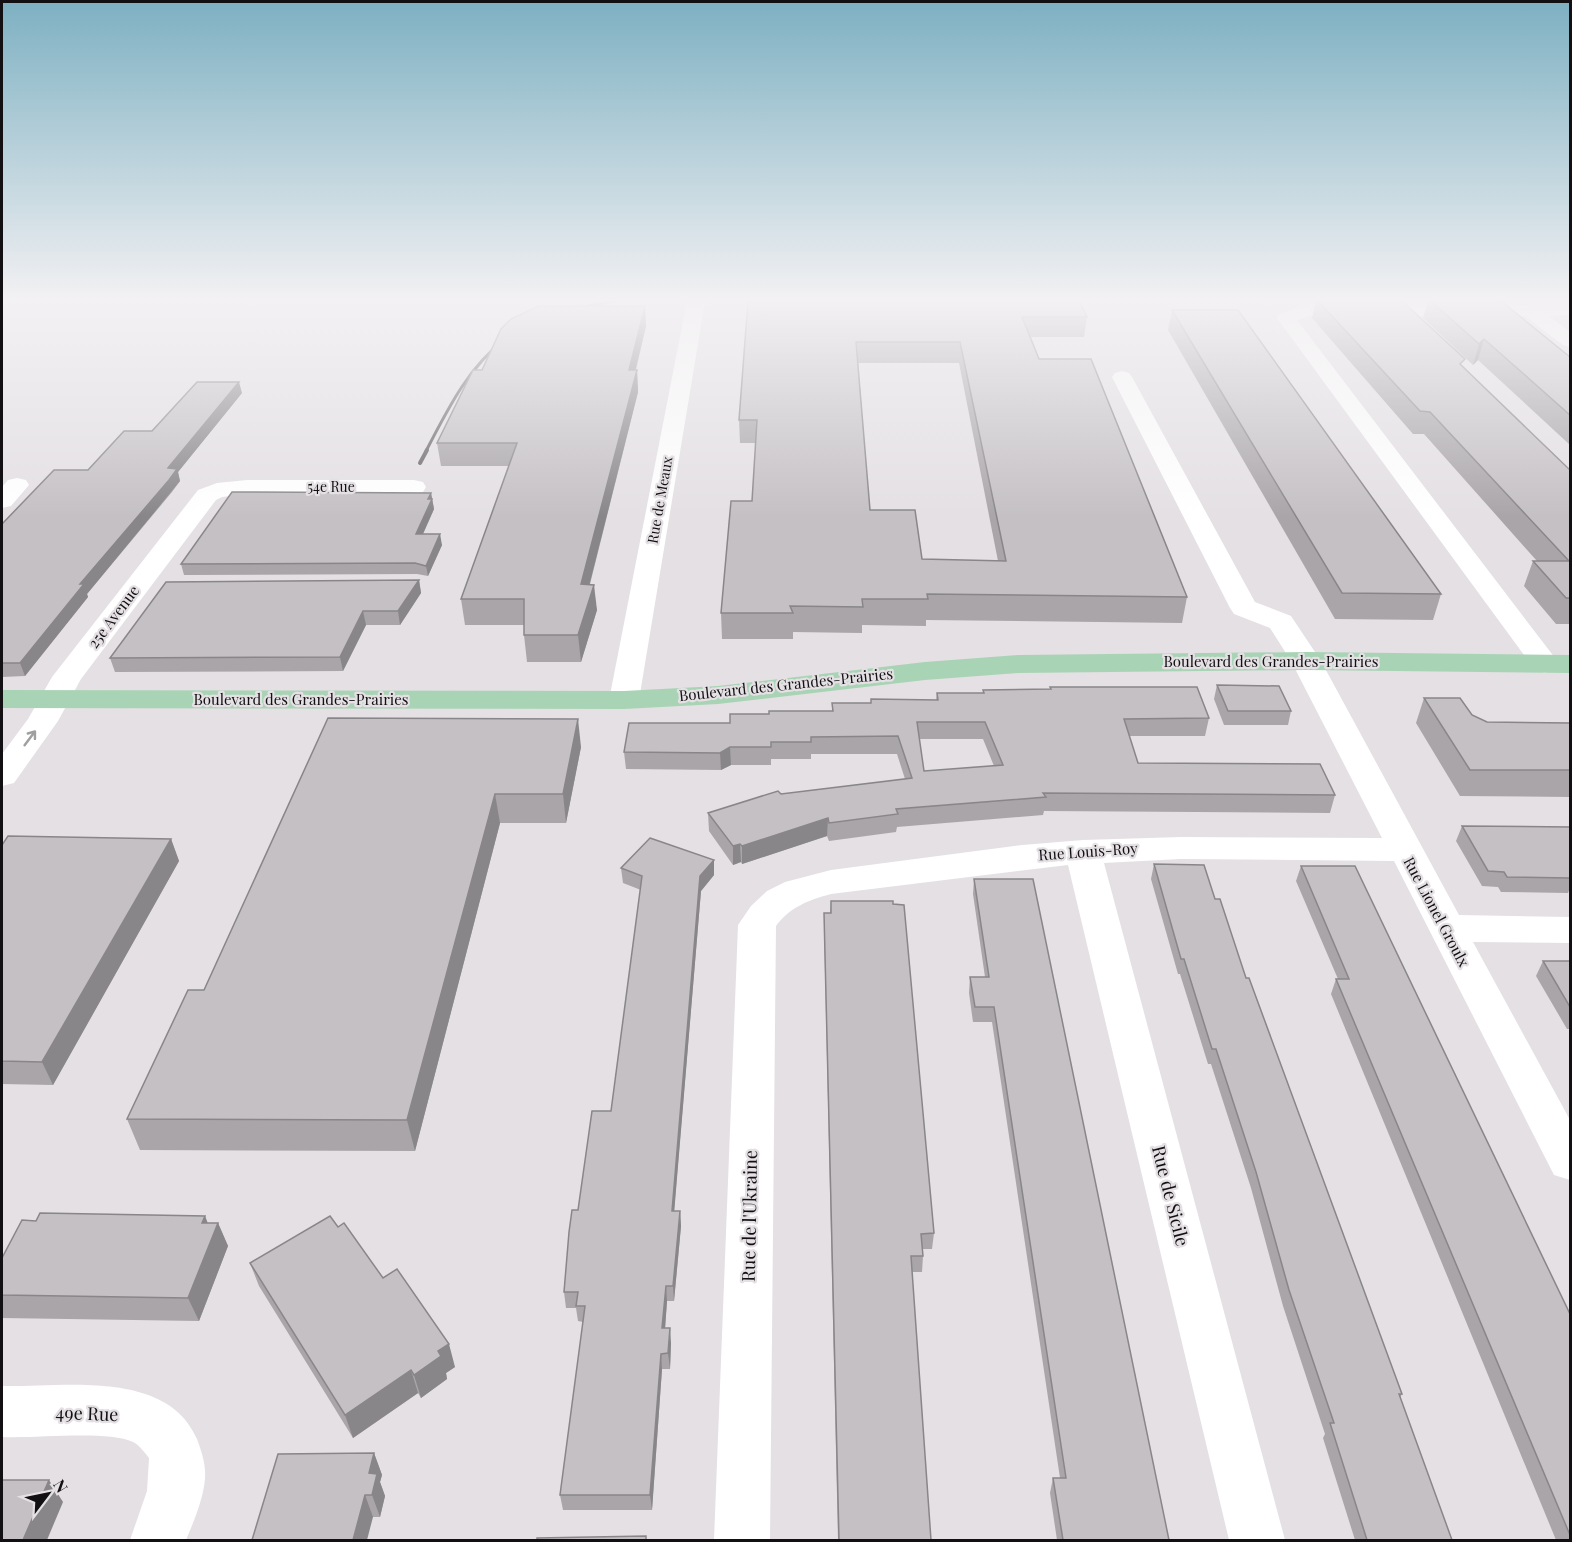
<svg xmlns="http://www.w3.org/2000/svg" width="1572" height="1542" font-family="'Playfair Display',serif">
  <rect width="100%" height="100%" fill="#e4e0e4"/>
  <g fill="none" stroke-linecap="round" stroke-linejoin="round">
    <g fill="#fff" fill-rule="evenodd">
      <path d="M687,301H705L639,700L635,707L624,709L613,707L609,700Z"/>
      <path d="M1308,304L1570,305V315L1549,316L1570,332V347L1563,345L1525,316H1310L1297,320L1555,658L1560,664L1555,670L1545,673L1535,670L1277,318L1279,314Z"/>
      <path d="M1122,371L1129,373L1132,377L1255,602L1291,616L1321,661L1459,915L1570,917V943L1473,942L1570,1120V1180L1554,1175L1394,861L1181,859L1104,863L1285,1540H1229L1068,865L831,894C809,900 790,907 776,926L770,1540H714L738,925L751,906L767,891L785,882L831,870L1022,845L1083,840L1181,837L1382,838L1291,661L1270,628L1234,614L1230,608L1112,377L1115,373Z"/>
      <path d="M17,478L26,480L29,485L11,506L2,508V487L8,480Z"/>
      <path d="M247,480H414L423,482L426,487L423,492L414,494H247L222,497L216,500L81,679L58,721L14,783L2,786V754L28,719L52,677L198,490L217,483Z"/>
      <path d="M2,1386C64,1387 167,1369 197,1439C202,1453 206,1464 205,1479C203,1500 194,1521 186,1540H130L147,1491L149,1458C145,1453 139,1445 133,1442C107,1430 33,1439 2,1437Z"/>
    </g>
    <path fill="#a9d3b5" fill-rule="evenodd" d="M1306,652L1570,655V673L1306,670L1019,673L925,680L718,704L624,709L2,708V690L624,691L718,686L925,662L1019,655Z"/>
    <g stroke="#6a676a" stroke-width="3">
      <path d="M571,310L612,301"/>
      <path d="M426,451C448,409 467,369 505,339"/>
    </g>
    <path stroke="#6a676a" stroke-width="4" d="M420,463L427,450"/>
  </g>
  <g fill="#a9a5a9" fill-rule="evenodd">
    <path d="M748,301L1087,317L1084,337H1031L1039,359L1187,597L1182,623L926,620V626L862,625V633L793,632V639H722L721,613L752,501L756,443H740L739,420ZM858,363H959L998,561L922,559L870,510Z"/>
    <path d="M1316,301H1402L1463,367L1570,470V624H1556L1524,586L1533,561H1537L1424,434H1413L1312,318Z"/>
    <path d="M1428,301H1501L1570,357V445L1478,360L1473,365L1423,318Z"/>
    <path d="M645,306L646,326L636,370H637L638,392L590,584L597,610L581,662H527L524,635V625H465L461,599L509,466H441L437,443L482,370Z"/>
    <path d="M1172,310L1441,594L1433,620L1335,619L1168,330Z"/>
    <path d="M242,393L178,472L180,481L172,492L87,594L88,597L25,676L2,677V524L152,431Z"/>
    <path d="M431,493L434,509L423,534L442,545L428,576L417,574L184,575L181,564Z"/>
    <path d="M419,580L421,593L400,625H366L343,671L115,672L110,658Z"/>
    <path d="M1217,685L1291,711L1288,725H1224L1214,699Z"/>
    <path d="M1050,687L1209,718L1205,736H1129L1138,763L1335,795L1330,813L1044,811L1043,815L897,827L896,832L829,841L827,836L742,864L741,862L733,865L709,831L708,813L781,794L905,779L897,754H811V759H771V765H731L721,770L626,769L624,752L730,723L769,714L832,711V703H870L936,700L937,693H983V690L1050,689ZM919,739H983L994,766L924,771Z"/>
    <path d="M1424,698L1487,722L1570,723V797L1460,796L1416,723Z"/>
    <path d="M328,718L581,747L566,823H500L415,1151L140,1150L127,1119L204,990Z"/>
    <path d="M1462,826L1570,827V888L1568,893L1501,892L1498,887L1482,886L1456,841Z"/>
    <path d="M171,839L179,861L53,1085L2,1084V845Z"/>
    <path d="M714,860V875L701,891L674,1211H680L681,1226L679,1248L674,1301H667L665,1328L671,1343L670,1369H662L652,1510H563L560,1495L583,1322L578,1321L576,1308H566L564,1292L578,1210L611,1111L641,890L623,883L621,868Z"/>
    <path d="M1154,864L1215,899L1246,978L1402,1394L1400,1398L1452,1540H1355L1323,1438L1325,1434L1283,1306L1251,1188L1211,1064H1208L1180,974H1178L1151,879Z"/>
    <path d="M1301,866L1570,1314V1540H1556L1331,994L1336,979H1338L1296,881Z"/>
    <path d="M974,879L1169,1540H1057L1050,1493L1053,1478H1060L992,1022H973L969,993L970,977H985L973,894Z"/>
    <path d="M831,901L934,1233L932,1249H923V1256L922,1272H912L931,1540H838L824,928V913H830Z"/>
    <path d="M1543,961H1570V1029H1567L1536,976Z"/>
    <path d="M205,1216L207,1223H218L228,1246L199,1321L2,1318V1258L36,1221Z"/>
    <path d="M338,1227L383,1278L455,1367L446,1373L447,1379L421,1398L418,1393L353,1438L259,1286L250,1263Z"/>
    <path d="M374,1453L382,1475L380,1482L385,1496L380,1517H373L252,1540Z"/>
  </g>
  <g fill="#898689">
    <path d="M645,306L646,326L630,392L629,370Z"/>
    <path d="M1484,339L1478,360L1473,365L1479,344Z"/>
    <path d="M637,370L638,392L583,610L581,584Z"/>
    <path d="M239,382L242,393L178,472L180,481L87,594L88,597L25,676L20,663L168,468Z"/>
    <path d="M431,493L434,509L418,545L416,534Z"/>
    <path d="M440,534L442,545L428,576L426,566Z"/>
    <path d="M419,580L421,593L400,625L398,611Z"/>
    <path d="M594,585L597,610L581,662L578,635Z"/>
    <path d="M363,611L366,625L343,671L340,657Z"/>
    <path d="M578,719L581,747L566,823L563,794Z"/>
    <path d="M730,747L731,765L721,770L720,753Z"/>
    <path d="M495,794L500,823L415,1151L407,1120Z"/>
    <path d="M828,818L827,836L742,864V846Z"/>
    <path d="M171,839L179,861L53,1085L42,1062Z"/>
    <path d="M740,844L741,862L733,865V846Z"/>
    <path d="M714,860V875L701,891L673,1226L672,1211L700,876Z"/>
    <path d="M680,1211L681,1226L674,1301L673,1286Z"/>
    <path d="M205,1216L213,1236L218,1223L228,1246L199,1321L188,1298L202,1223Z"/>
    <path d="M666,1286L667,1301L664,1343L662,1328Z"/>
    <path d="M670,1328L671,1343L670,1369L668,1353Z"/>
    <path d="M449,1344L455,1367L446,1373L447,1379L421,1398L414,1375L438,1351Z"/>
    <path d="M661,1354L662,1369L652,1510L650,1495Z"/>
    <path d="M411,1370L418,1393L353,1438L345,1415Z"/>
    <path d="M374,1453L382,1475L380,1482L385,1496L380,1517L372,1495L369,1473Z"/>
    <path d="M49,1480L63,1502L47,1540H23Z"/>
    <path d="M365,1495L373,1517L367,1540H353Z"/>
  </g>
  <g fill="#c4c0c4" stroke="#898689" stroke-width="1.5" fill-rule="evenodd">
    <path d="M748,301H1079L1087,317H1022L1039,359H1091L1187,597L927,594L928,599H862L863,607L790,606L793,613H721L731,501H752L757,420H739ZM856,342H960L1006,561L922,559L915,510H870Z"/>
    <path d="M1318,301H1402L1465,359L1460,364L1570,470V598H1566L1533,561H1569L1430,412L1420,411Z"/>
    <path d="M1431,301H1501L1570,357V415L1484,339L1479,344Z"/>
    <path d="M539,306H645L629,370H637L581,584L594,585L578,635H524V599H461L517,443H437L473,370H482L501,329L511,319Z"/>
    <path d="M1172,310H1238L1441,594L1342,593Z"/>
    <path d="M197,382H239L168,468L177,469L169,480L80,584H84L20,663H2V524L54,470H88L124,431H152Z"/>
    <path d="M232,492L431,493L428,499H432L416,534H440L426,566L415,563L181,564Z"/>
    <path d="M419,580L398,611H363L340,657L110,658L166,582Z"/>
    <path d="M1217,685L1279,686L1291,711H1228Z"/>
    <path d="M1050,687H1197L1209,718L1124,719L1138,763L1320,764L1335,795L1043,793L1046,797L896,809L898,814L829,823L828,818L742,846L740,844L733,846L708,813L778,791L781,794L912,778L898,736L811,737V742H771V747H730L720,753L624,752L629,723H730V714H769V711H833L832,703H871V699L938,700L937,693H984L983,690L1051,689ZM917,722H985L1003,765L924,771Z"/>
    <path d="M1424,698H1460L1472,715L1487,722L1570,723V770H1470Z"/>
    <path d="M328,718L578,719L563,794H495L407,1120L127,1119L188,990H204Z"/>
    <path d="M1462,826L1570,827V878L1507,877L1504,872L1488,871Z"/>
    <path d="M8,836L171,839L42,1062L2,1061V845Z"/>
    <path d="M650,838L714,860L700,876L672,1211H680L678,1233L673,1286H666L662,1328H670L668,1353L661,1354L650,1495H560L585,1306H576L578,1292H564L569,1232L572,1210H578L592,1111H611L642,876L621,868Z"/>
    <path d="M1154,864L1204,865L1215,899H1220L1246,978H1249L1402,1394H1399L1452,1540H1367L1330,1423H1334L1289,1290L1256,1172L1216,1049H1212L1184,959H1181Z"/>
    <path d="M1301,866H1355L1570,1314V1535L1336,979H1349Z"/>
    <path d="M974,879H1033L1169,1540H1063L1053,1478H1066L994,1007H975L970,977H989Z"/>
    <path d="M831,901H893V904L904,905L934,1233L921,1234L923,1256H911L931,1540H839L824,913H831Z"/>
    <path d="M1543,961H1570V1007Z"/>
    <path d="M40,1213L205,1216L202,1223H218L188,1298L2,1295V1258L22,1220L36,1221Z"/>
    <path d="M330,1216L338,1227L344,1223L383,1278L397,1269L449,1344L438,1351L441,1356L414,1375L411,1370L345,1415L250,1263Z"/>
    <path d="M374,1453L369,1473L377,1474L372,1495H365L353,1540H252L278,1454Z"/>
    <path d="M2,1480H49L23,1540H2Z"/>
    <path d="M646,1536V1540H537V1538Z"/>
  </g>
  <defs><path id="oneway-shaft" d="M-6 0H5M1.5-3L5.5 0L1.5 3" fill="none" stroke-width="1.6" stroke-linecap="round" stroke-linejoin="round" transform="scale(1.5)"/></defs>
  <use stroke="#a09fa0" href="#oneway-shaft" transform="translate(30 738) rotate(-53)"/>
  <linearGradient id="sky" x2="0" y2="1"><stop stop-color="#7db0c2"/><stop offset="0.58" stop-color="#f3f1f3"/><stop offset="1" stop-color="#f3f1f3" stop-opacity="0"/></linearGradient>
  <rect width="1572" height="517" fill="url(#sky)"/>
  <g text-anchor="middle" stroke-width="4.5" stroke-linejoin="round" paint-order="stroke">
    <g font-size="14" fill="#121012" stroke="#e4e0e4">
      <text x="331" y="492">54e Rue</text>
      <text transform="translate(660 500) rotate(-80)" y="5">Rue de Meaux</text>
    </g>
    <g font-size="15" fill="#121012" stroke="#e4e0e4">
      <text transform="translate(114 617) rotate(-53)" y="5">25e Avenue</text>
      <text x="1271" y="667">Boulevard des Grandes-Prairies</text>
      <text transform="translate(786 685) rotate(-6)" y="5">Boulevard des Grandes-Prairies</text>
      <text x="301" y="705">Boulevard des Grandes-Prairies</text>
      <text transform="translate(1088 852) rotate(-4)" y="5">Rue Louis-Roy</text>
      <text transform="translate(1436 912) rotate(62)" y="5">Rue Lionel Groulx</text>
    </g>
    <g font-size="18" fill="#121012" stroke="#e4e0e4">
      <text transform="translate(1170 1196) rotate(76)" y="6">Rue de Sicile</text>
      <text transform="translate(750 1216) rotate(-89)" y="6">Rue de l'Ukraine</text>
      <text transform="translate(87 1414) rotate(2)" y="6">49e Rue</text>
    </g>
  </g>
  <rect width="1572" height="1542" fill="none" stroke="#121012" stroke-width="6"/>
  <g transform="translate(48 1494) rotate(58)" stroke="#e4e0e4" stroke-width="4.5" paint-order="stroke">
  <path d="M0-4.5L10 22L0 15L-10 22Z" fill="#121012"/>
  <text y="-9" font-size="16" font-weight="bold" text-anchor="middle" fill="#121012">N</text>
  </g>
</svg>
